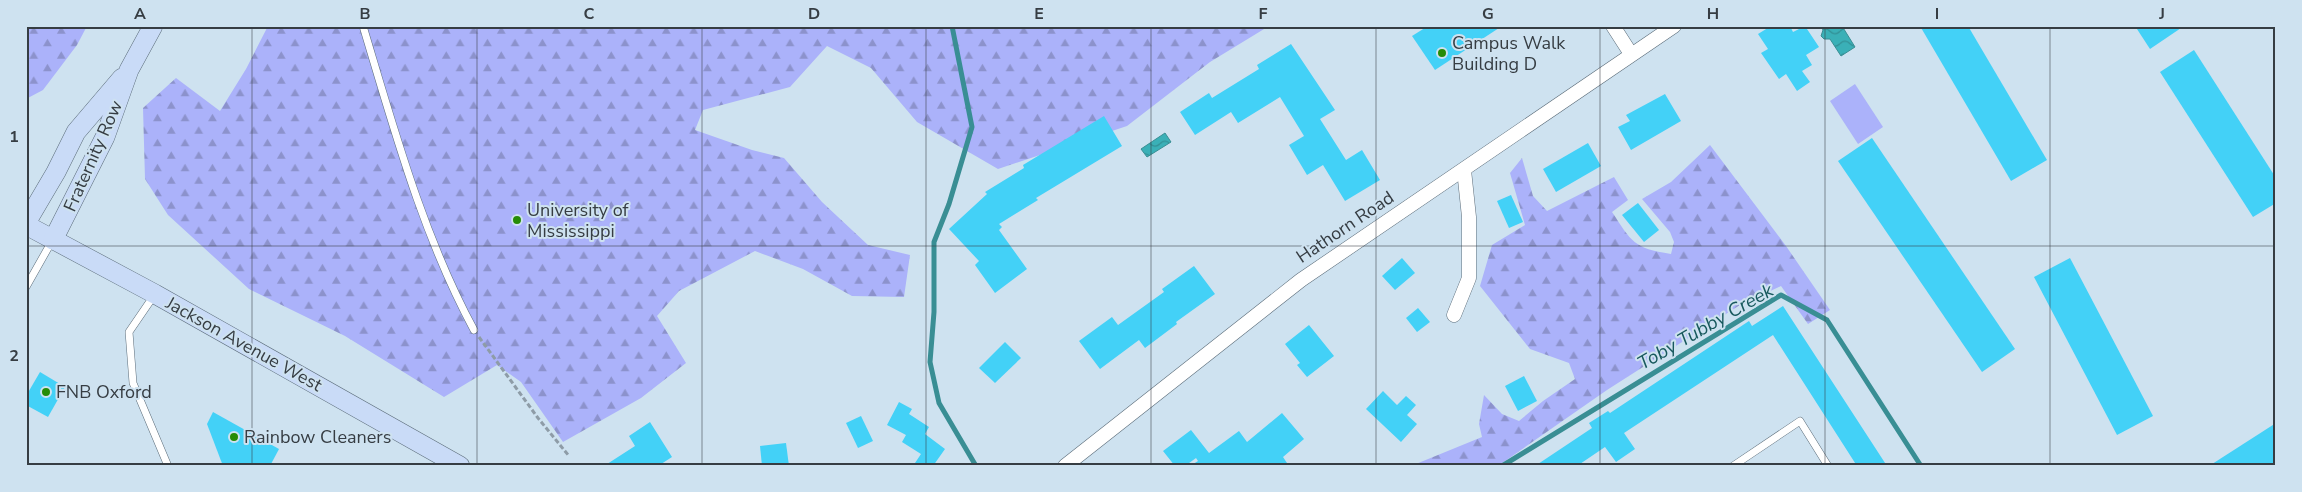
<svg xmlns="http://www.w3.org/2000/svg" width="2302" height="492" font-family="'Nunito Sans',sans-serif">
  <defs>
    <pattern id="forest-firs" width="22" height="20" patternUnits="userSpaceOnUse" patternTransform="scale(1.25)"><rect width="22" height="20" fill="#abb2fa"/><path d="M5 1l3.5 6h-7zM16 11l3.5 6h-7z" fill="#8c92cc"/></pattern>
    <pattern id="water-waves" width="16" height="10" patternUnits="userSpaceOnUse" patternTransform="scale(1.25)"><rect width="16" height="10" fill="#3ab0b7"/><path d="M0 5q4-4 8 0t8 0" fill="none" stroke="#329096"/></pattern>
  </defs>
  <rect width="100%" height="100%" fill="#cee2f0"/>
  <g fill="url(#forest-firs)">
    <path d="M26,26H87L77,45L43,90L26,99Z"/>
    <path d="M268,26H1269L1210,62L1127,126L998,169L917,122L871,68L827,46L790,87L703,110L695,130L752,150L784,158L822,202L868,245L910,255L904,297L852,296L803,269L755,251L679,291L657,316L686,363L641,398L563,442L521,382L497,365L444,397L345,336L249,289L168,215L145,179L143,108L176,78L220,111L246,69Z"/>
    <path d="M1710,145L1786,246L1830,310L1808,324L1781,286L1740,305L1607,390L1498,466H1411L1482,437L1479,424L1484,395L1502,414L1519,421L1543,401L1575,379L1569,363L1530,349L1480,286L1492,245L1525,225L1510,173L1522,158L1533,196L1547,211L1614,177L1628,200L1612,212C1632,242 1633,248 1671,254L1674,242L1670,232L1642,199L1671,182Z"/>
  </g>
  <path fill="#abb2fa" d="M1855,84L1883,127L1858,144L1830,101Z"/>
  <g fill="url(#water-waves)" stroke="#398e94">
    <path d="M1821,26H1842L1855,47L1841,56L1830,39H1824L1821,36L1823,30Z"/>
    <path d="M1165,133L1171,142L1147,157L1141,149Z"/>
  </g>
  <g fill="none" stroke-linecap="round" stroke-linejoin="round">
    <g stroke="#398e94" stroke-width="5">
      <path d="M952,26L972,127L949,204L934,242V312L930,362L939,403L976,466"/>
      <path d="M1502,466L1781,295L1827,320L1921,466"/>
    </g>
  </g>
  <g fill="#43d1f7">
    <path d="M1428,26H1502L1435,70L1412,36Z"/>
    <path d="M1771,26H1790L1793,32L1805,26L1819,47L1806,55L1812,65L1802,71L1810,82L1797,91L1786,74L1779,79L1761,53L1768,49L1758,34Z"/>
    <path d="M1920,26H1968L2047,160L2011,181Z"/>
    <path d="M2135,26H2184L2150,49Z"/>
    <path d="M1291,44L1335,110L1320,119L1346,160L1362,150L1380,180L1345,201L1323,165L1307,175L1289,145L1304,136L1280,97L1238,123L1231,112L1195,135L1180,112L1209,93L1212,98L1259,69L1257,65Z"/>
    <path d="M2194,50L2276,178V203L2253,217L2160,72Z"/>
    <path d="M1665,94L1681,121L1631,150L1618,127L1630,121L1626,115Z"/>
    <path d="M1104,116L1122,146L1036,198L1038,200L999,224L1002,227L999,230L1027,269L995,293L975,265L979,261L949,229L987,194L985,192L1024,168L1023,165Z"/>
    <path d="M1872,138L2015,349L1982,372L1838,161Z"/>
    <path d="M1588,143L1601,166L1556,192L1543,169Z"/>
    <path d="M1511,195L1523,222L1509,228L1497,201Z"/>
    <path d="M1638,203L1659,230L1644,242L1622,215Z"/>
    <path d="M1402,258L1415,273L1395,290L1382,276Z"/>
    <path d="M2070,258L2153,416L2117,435L2034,277Z"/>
    <path d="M1194,266L1215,294L1176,322L1177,324L1145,348L1139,340L1100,369L1079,341L1112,317L1118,325L1164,292L1162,289Z"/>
    <path d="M1783,306L1887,466H1857L1773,335L1624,433L1635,449L1616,462L1605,447L1577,466H1535L1592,428L1589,423L1608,411L1610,413L1749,321L1752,326Z"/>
    <path d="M1418,308L1430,322L1417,332L1406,318Z"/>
    <path d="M1309,325L1334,356L1307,377L1297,365L1300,363L1285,344Z"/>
    <path d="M1005,342L1021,358L995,383L979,368Z"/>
    <path d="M40,372L65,387L48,417L26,405V396Z"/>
    <path d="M1524,376L1537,401L1518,411L1505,386Z"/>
    <path d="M1383,391L1397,405L1406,396L1416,405L1407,415L1417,424L1401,442L1366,409Z"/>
    <path d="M899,402L912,409L909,414L929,427L925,434L945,449L933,466H913L921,454L902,442L906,435L887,425Z"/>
    <path d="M213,412L279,449L270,466H223L207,424Z"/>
    <path d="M1282,413L1304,439L1283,457L1289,466H1190L1198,461L1196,458L1185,466H1175L1163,451L1191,430L1209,453L1239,431L1247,442Z"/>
    <path d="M861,416L873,441L858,448L846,423Z"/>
    <path d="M650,422L672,457L658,466H604L635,446L629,436Z"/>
    <path d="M2276,423V466H2209Z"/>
    <path d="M786,443L789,466H762L760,446Z"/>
  </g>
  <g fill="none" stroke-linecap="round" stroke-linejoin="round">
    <g stroke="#5b6c79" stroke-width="8">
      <g id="lane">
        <path d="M363,26C394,129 423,236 474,330"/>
        <path d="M26,287L52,241"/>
        <path d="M155,294L129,332L133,383L168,466"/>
        <path d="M1733,466L1800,421L1828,466"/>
      </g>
    </g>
    <g stroke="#5b6c79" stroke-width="15">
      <g id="street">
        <path d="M1613,26L1631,54"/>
        <path d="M1454,315L1469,278V217L1464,170"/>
        <path d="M1065,466L1301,280L1674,26"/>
      </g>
    </g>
    <g stroke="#5b6c79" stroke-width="20">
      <g id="secondary">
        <path d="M26,223L56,172L76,132L122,78"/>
        <path d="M26,225L155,294L460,466"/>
        <path d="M53,240L105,137L129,70L153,26"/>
      </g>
    </g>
    <path stroke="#8e9ca7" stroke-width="3" stroke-dasharray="5 2.5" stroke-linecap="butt" d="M479,337L538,418L569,456"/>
    <use href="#lane" stroke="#fff" stroke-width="7"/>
    <use href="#street" stroke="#fff" stroke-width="14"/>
    <use href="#secondary" stroke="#c9dbf7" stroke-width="19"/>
  </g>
  <path fill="none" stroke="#363d43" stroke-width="1" stroke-opacity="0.55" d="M252,26V466M477,26V466M702,26V466M926,26V466M1151,26V466M1376,26V466M1600,26V466M1825,26V466M2050,26V466M26,246H2276"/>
  <g fill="#268c06" stroke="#cee2f0" stroke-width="2">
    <circle cx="1442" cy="53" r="5"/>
    <circle cx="517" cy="220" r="5"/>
    <circle cx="46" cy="392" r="5"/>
    <circle cx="234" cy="437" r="5"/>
  </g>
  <g text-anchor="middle" stroke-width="4" stroke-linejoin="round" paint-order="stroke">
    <g font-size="18" fill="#363d43" stroke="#cee2f0" text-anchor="start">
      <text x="1452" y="49">Campus Walk<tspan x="1452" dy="21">Building D</tspan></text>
      <text x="527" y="216">University of<tspan x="527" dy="21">Mississippi</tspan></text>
      <text x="56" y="398">FNB Oxford</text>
      <text x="244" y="443">Rainbow Cleaners</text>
    </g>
    <g font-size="18" fill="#363d43" stroke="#cee2f0">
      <text transform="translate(93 156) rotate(-66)" y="6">Fraternity Row</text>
      <text transform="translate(1345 227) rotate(-34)" y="6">Hathorn Road</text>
      <text transform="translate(244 344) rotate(29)" y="6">Jackson Avenue West</text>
    </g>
    <g font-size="19" font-style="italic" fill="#18595d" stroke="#cee2f0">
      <text transform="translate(1705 326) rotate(-30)" y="7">Toby Tubby Creek</text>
    </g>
  </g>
  <rect width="2302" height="492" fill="none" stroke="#cee2f0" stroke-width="55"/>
  <rect x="28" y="28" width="2246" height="436" fill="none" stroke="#363d43" stroke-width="2"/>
  <g font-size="16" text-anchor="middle" font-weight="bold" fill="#363d43">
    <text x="140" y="19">A</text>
    <text x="365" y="19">B</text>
    <text x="589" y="19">C</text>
    <text x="814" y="19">D</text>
    <text x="1039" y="19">E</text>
    <text x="1263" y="19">F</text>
    <text x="1488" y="19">G</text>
    <text x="1713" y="19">H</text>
    <text x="1937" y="19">I</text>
    <text x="2162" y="19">J</text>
    <text x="14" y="142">1</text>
    <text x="14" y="361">2</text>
  </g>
</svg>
